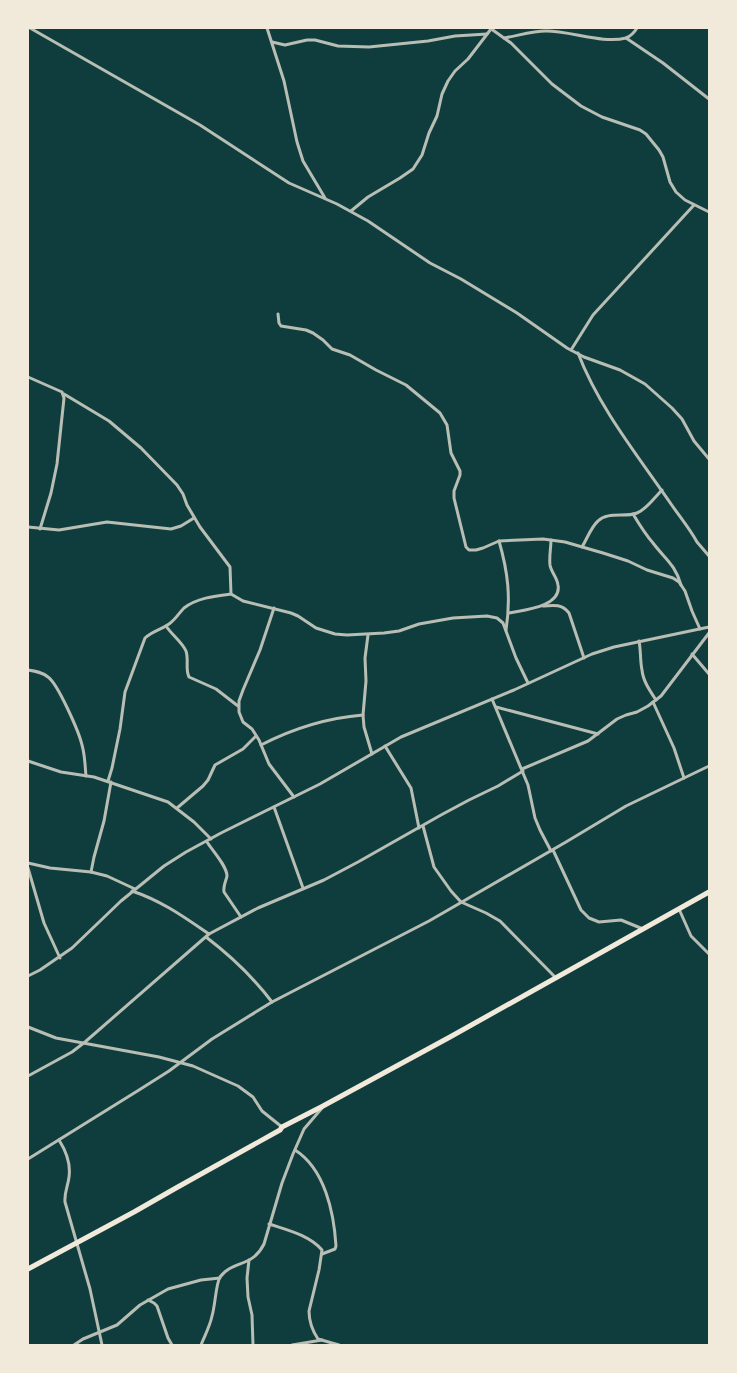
<svg xmlns="http://www.w3.org/2000/svg" width="737" height="1373" font-family="Signika,sans-serif">
  <rect width="100%" height="100%" fill="#0f3d3e"/>
  <g fill="none" stroke-linecap="round" stroke-linejoin="round">
    <g stroke="#b8beb3" stroke-width="3">
      <path d="M30,28L200,125L289,183L337,204L368,221L430,263L461,279L517,313L567,348L584,357L620,370L645,384L672,408L682,419L694,441L709,459"/>
      <path d="M267,28L284,81L297,142L303,161L325,198"/>
      <path d="M490,28L511,43L552,84L581,106L602,117L640,130L646,134L659,150L663,157L670,182L676,192L685,200L709,212"/>
      <path d="M504,38C517,36 532,31 546,31C571,31 603,44 626,38C631,36 634,33 637,28"/>
      <path d="M626,38L663,63L709,99"/>
      <path d="M272,42L285,45L307,40H315L338,46L369,47L428,41L455,36L487,34"/>
      <path d="M351,211L368,197L400,178L413,169L422,155L429,133L437,116L442,94L448,81L455,71L468,59L491,29"/>
      <path d="M278,314L279,323L281,326L306,330L313,333L323,340L332,349L350,355L376,370L406,385L440,413L447,425L451,453L460,471V475L454,491V498L466,547L469,550H476L483,548L499,541L543,539L565,542L603,553L628,561L647,570L673,578L679,582L685,591L692,611L700,629"/>
      <path d="M571,350L593,315L694,205"/>
      <path d="M578,353C599,408 638,456 671,504C680,517 690,529 697,542L709,556"/>
      <path d="M28,377L62,392L64,398L57,464L51,493L40,529"/>
      <path d="M64,394L109,421L141,448L177,485L183,494L187,505L200,527L230,567L231,594L243,601L291,613L298,616L316,628L335,634L347,635L384,633L399,631L419,624L453,618L487,616L497,618L503,623L516,658L528,683"/>
      <path d="M633,514C639,524 645,534 653,543C665,559 675,564 681,585"/>
      <path d="M28,527L59,530L107,522L171,529L181,526L194,518"/>
      <path d="M499,541C508,572 511,598 506,630"/>
      <path d="M582,547C587,539 591,527 598,521C608,511 625,518 637,513C647,509 654,498 662,490"/>
      <path d="M543,606C554,605 562,604 569,613L584,658"/>
      <path d="M274,608L260,650L243,690L239,701V712L243,722L252,729L259,740L269,764L294,797"/>
      <path d="M509,613C523,610 562,607 558,585C557,577 551,572 550,565C549,556 551,548 551,540"/>
      <path d="M166,626C172,635 182,642 186,651C189,660 185,669 189,677L216,689L238,706"/>
      <path d="M368,635L365,658L366,681L363,715L364,727L372,754"/>
      <path d="M639,641C641,651 640,661 642,670C643,681 650,691 656,700"/>
      <path d="M692,654L709,674"/>
      <path d="M28,670C35,671 42,672 48,677C58,684 79,732 82,745C85,755 85,766 86,776"/>
      <path d="M492,699L528,785L535,818L540,830L551,851"/>
      <path d="M653,702L674,748L684,778"/>
      <path d="M496,707L598,734"/>
      <path d="M261,745C294,728 326,718 363,715"/>
      <path d="M385,746L411,788L419,828"/>
      <path d="M28,761L61,772L94,777L168,802L194,822L211,839"/>
      <path d="M522,769L588,741L617,719L626,715L637,712L648,706L661,696L709,633"/>
      <path d="M108,781L112,768L120,729L125,692L145,638C154,630 161,630 169,624C175,620 179,613 184,608C197,598 215,596 231,594"/>
      <path d="M274,807L303,888"/>
      <path d="M177,808L203,786L208,780L215,765L243,749L256,736"/>
      <path d="M423,826L434,867L451,891L461,902L486,913L500,921L556,978"/>
      <path d="M207,842C212,850 227,866 227,876C226,881 223,886 224,892L241,917"/>
      <path d="M553,850L581,910L589,918L599,922L621,920L643,929"/>
      <path d="M28,863L50,868L91,872L107,876L135,889"/>
      <path d="M28,868L44,923L60,958"/>
      <path d="M91,872L94,857L104,821L111,782"/>
      <path d="M132,891C162,901 184,917 209,934"/>
      <path d="M679,909L691,936L709,954"/>
      <path d="M206,937C231,956 253,977 272,1002"/>
      <path d="M28,976L40,970L72,948L121,901L164,866L186,852L221,833L320,784L401,737L514,690L592,654L614,647L709,627"/>
      <path d="M28,1027L56,1038L159,1057L193,1066L238,1086L253,1097L262,1111L282,1127"/>
      <path d="M28,1076L72,1052L85,1042L209,934L258,908L324,880L358,862L441,815L469,800L498,786L523,771"/>
      <path d="M59,1140C66,1151 71,1163 69,1177C68,1186 64,1193 65,1202L90,1289L102,1345"/>
      <path d="M295,1150C325,1169 334,1213 336,1246L335,1249L322,1254"/>
      <path d="M28,1159L139,1090L169,1071L212,1039L272,1002L429,921L566,842L626,806L709,766"/>
      <path d="M269,1224C287,1230 309,1235 322,1250L319,1270L309,1311C309,1321 312,1330 318,1339L339,1345"/>
      <path d="M249,1260L247,1278L248,1297L252,1315L253,1345"/>
      <path d="M148,1300L154,1303L157,1306L168,1338L172,1345"/>
      <path d="M74,1345L83,1339L117,1325L140,1305L168,1289L201,1280L220,1278"/>
      <path d="M201,1345C205,1335 210,1326 212,1316C215,1307 216,1283 220,1277C233,1260 252,1268 264,1244L282,1183L293,1154L304,1129L322,1108"/>
      <path d="M292,1345L322,1340"/>
    </g>
    <path stroke="#f1e9da" stroke-width="5" d="M28,1269L134,1212L176,1188L280,1130L282,1127L323,1106L450,1037L709,892"/>
  </g>
  <rect width="737" height="1373" fill="none" stroke="#f1e9da" stroke-width="58"/>
</svg>
